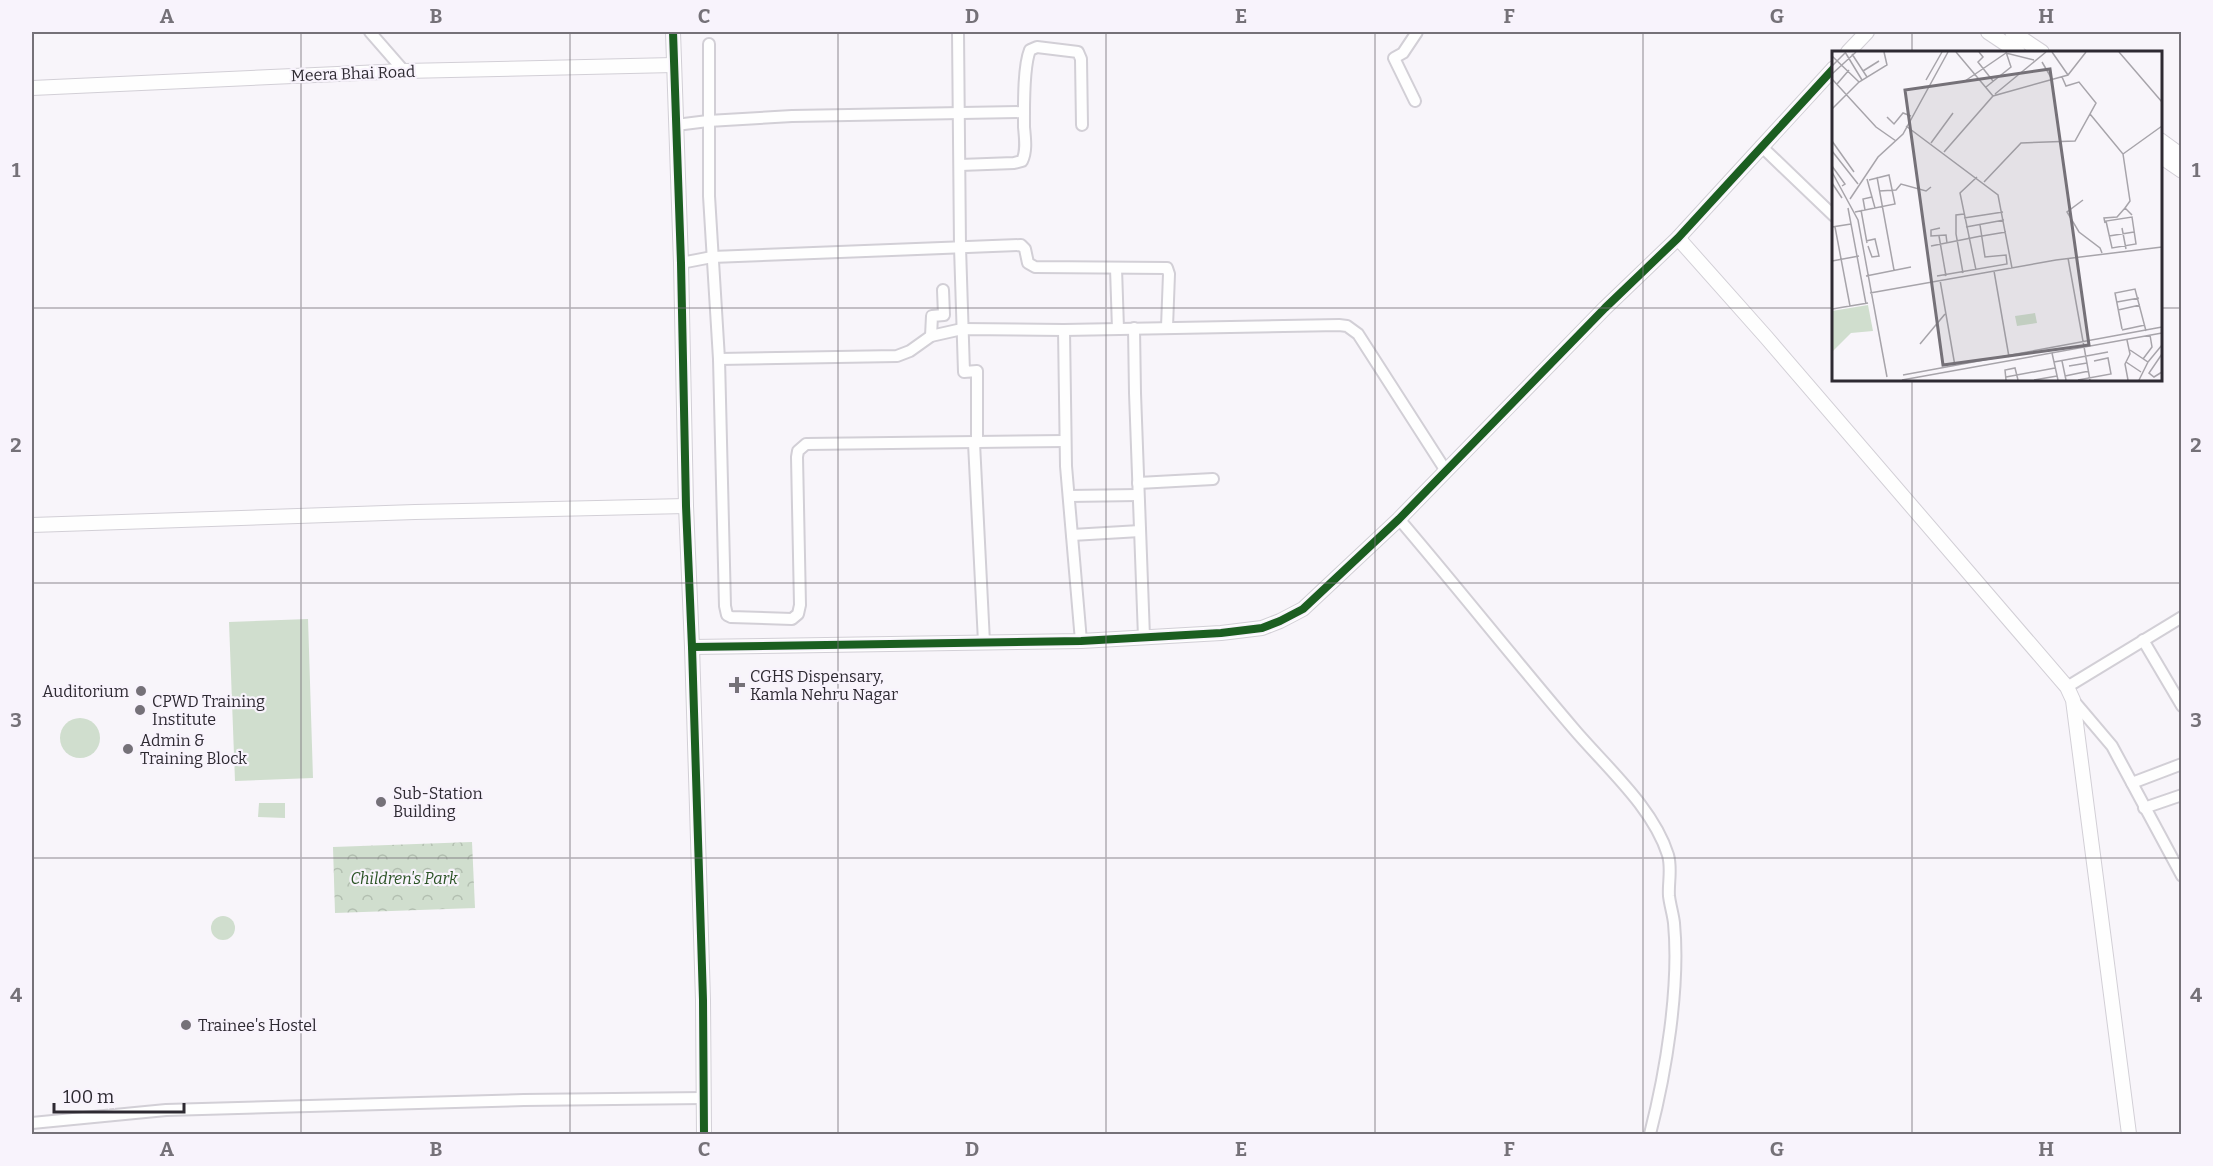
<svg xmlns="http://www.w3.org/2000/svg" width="2213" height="1166" viewBox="0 0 2213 1166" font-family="Bitter,serif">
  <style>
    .grass { fill: #d0dece }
    .park { fill: url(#park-crowns) }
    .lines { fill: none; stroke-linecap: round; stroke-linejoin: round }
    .street-casing { stroke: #d2cfd6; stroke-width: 14 }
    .secondary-casing { stroke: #d2cfd6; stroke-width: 16 }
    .street { stroke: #fefefe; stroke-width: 10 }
    .secondary { stroke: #fefefe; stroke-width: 14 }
    .cycleway-casing { stroke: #f8f3fc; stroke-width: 11 }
    .cycleway { stroke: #1b5e20; stroke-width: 8 }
    .grid { fill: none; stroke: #757178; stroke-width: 1.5; stroke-opacity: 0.55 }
    .poi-dot { fill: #757178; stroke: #f8f3fc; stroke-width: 2 }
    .labels { text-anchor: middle; stroke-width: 4.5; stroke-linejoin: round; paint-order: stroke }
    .street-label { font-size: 16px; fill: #2e2a32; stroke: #f8f3fc }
    .poi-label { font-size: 16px; fill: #2e2a32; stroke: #f8f3fc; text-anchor: start }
    .park-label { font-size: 16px; font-style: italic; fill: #2b5425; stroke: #f8f3fc }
    .inset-road { fill: none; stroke: #a7a4aa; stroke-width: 1.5 }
    .view { fill: #757178; fill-opacity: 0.15; stroke: #757178; stroke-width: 3 }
    .inset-edge { fill: none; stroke: #2e2a32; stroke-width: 3 }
    .neatline { fill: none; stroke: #757178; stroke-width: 2 }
    .grid-label { font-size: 20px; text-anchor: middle; font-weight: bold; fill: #757178 }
  </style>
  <defs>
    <pattern id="park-crowns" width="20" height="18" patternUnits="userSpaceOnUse" patternTransform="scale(1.5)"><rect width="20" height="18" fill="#d0dece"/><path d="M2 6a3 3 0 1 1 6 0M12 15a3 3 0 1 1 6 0" fill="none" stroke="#b3bfb1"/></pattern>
  </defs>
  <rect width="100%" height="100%" fill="#f8f5fa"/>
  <g class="grass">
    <polygon points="308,619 313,778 235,781 229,622"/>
    <circle cx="80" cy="738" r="20"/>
    <polygon points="259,803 285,803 285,818 258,817"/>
    <circle cx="223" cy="928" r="12"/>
  </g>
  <polygon class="park" points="472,842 475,908 335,913 333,847"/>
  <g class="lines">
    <g class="street-casing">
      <g id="street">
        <polyline points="370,32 404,71"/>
        <polyline points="958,32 960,247 964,372 977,371 977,443"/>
        <polyline points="709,44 709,196 719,359 725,606 727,615 731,617 792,619 798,614 800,605 797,457 798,451 806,444 1065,441"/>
        <polyline points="1415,101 1394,58 1403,53 1417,32"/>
        <polyline points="676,125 708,121 792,116 1024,112"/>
        <polyline points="1761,146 1834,216"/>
        <path d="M960 165 1014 163 1022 161C1027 151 1025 138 1024 127 1024 108 1023 67 1030 50L1037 47 1078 52 1081 59 1082 125"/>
        <polyline points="681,263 712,257 1021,245 1025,249 1028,263 1035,267 1167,268 1169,274 1167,327"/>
        <polyline points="1116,268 1118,329"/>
        <polyline points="1134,328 1135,393 1144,637"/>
        <polyline points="1064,330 1066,466 1081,641"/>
        <polyline points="931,336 932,316 944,315 943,290"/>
        <polyline points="719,359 897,356 910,351 931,336 962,329 1064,330 1339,325 1347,326 1358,334 1446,471"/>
        <polyline points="974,443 984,642"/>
        <polyline points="1138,483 1213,479"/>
        <polyline points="1069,496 1138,495"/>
        <path d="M1399 519C1458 588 1514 659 1573 728 1605 766 1653 807 1668 855 1672 869 1668 883 1669 896 1670 905 1673 914 1674 923 1680 987 1666 1072 1650 1134"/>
        <polyline points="1072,535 1140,531"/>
        <polyline points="2143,640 2182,706"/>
        <polyline points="2067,687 2182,617"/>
        <polyline points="2073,700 2112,746 2182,876"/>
        <polyline points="2132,783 2182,764"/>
        <polyline points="2144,808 2182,795"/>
        <polyline points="32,1123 166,1110 524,1100 704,1098"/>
      </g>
    </g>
    <g class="secondary-casing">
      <g id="secondary">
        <polyline points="673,32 681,263 686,506 692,647 703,1000 704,1134"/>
        <polyline points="1988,32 2018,52"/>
        <polyline points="2012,32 2042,52"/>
        <polyline points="1848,52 1867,32"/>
        <polyline points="32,88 404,71 674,65"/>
        <polyline points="2160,140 2182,156"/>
        <polyline points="2160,156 2182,171"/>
        <polyline points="1678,238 1766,337 2067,687 2073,700 2129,1134"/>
        <polyline points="32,525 415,512 686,506"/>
        <polyline points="692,647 1081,641 1221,633 1262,628 1280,621 1303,609 1399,519 1605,308 1678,238 1834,68"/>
      </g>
    </g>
    <use href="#street" class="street"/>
    <use href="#secondary" class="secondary"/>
    <g class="cycleway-casing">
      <g id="cycleway">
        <polyline points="673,32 681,263 686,506 692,647 703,1000 704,1134"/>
        <polyline points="692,647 1081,641 1221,633 1262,628 1280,621 1303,609 1399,519 1605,308 1678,238 1834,68"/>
      </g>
    </g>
    <use href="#cycleway" class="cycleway"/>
  </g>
  <path class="grid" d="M301 32V1134M570 32V1134M838 32V1134M1106 32V1134M1375 32V1134M1643 32V1134M1912 32V52M32 308H1834M2160 308H2182M1912 380V1134M32 583H2182M32 858H2182"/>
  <g class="poi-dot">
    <path d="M734 676h6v6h6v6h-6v6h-6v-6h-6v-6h6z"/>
    <circle cx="141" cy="691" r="6"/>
    <circle cx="140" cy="710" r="6"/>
    <circle cx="128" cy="749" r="6"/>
    <circle cx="381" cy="802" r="6"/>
    <circle cx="186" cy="1025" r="6"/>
  </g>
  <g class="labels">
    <g class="street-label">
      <text transform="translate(353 73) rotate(-2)" y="6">Meera Bhai Road</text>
    </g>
    <g class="poi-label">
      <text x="750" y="682">CGHS Dispensary,<tspan x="750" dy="18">Kamla Nehru Nagar</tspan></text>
      <text x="129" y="697" text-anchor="end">Auditorium</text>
      <text x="152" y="707">CPWD Training<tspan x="152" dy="18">Institute</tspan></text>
      <text x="140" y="746">Admin &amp;<tspan x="140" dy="18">Training Block</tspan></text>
      <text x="393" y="799">Sub-Station<tspan x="393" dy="18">Building</tspan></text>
      <text x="198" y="1031">Trainee's Hostel</text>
    </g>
    <g class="park-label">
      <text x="404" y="884">Children's Park</text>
    </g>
  </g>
  <g transform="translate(1832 51)">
    <rect width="330" height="330" fill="#f8f5fa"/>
    <path d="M203 262 205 272 185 275 183 265Z" fill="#d0dece"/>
    <path d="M36 254 41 280 19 282 0 301V260Z" fill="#d0dece"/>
    <path class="inset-road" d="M13 1 30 29M124 1 161 45M147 1 151 6 146 11 161 30M220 1 236 24M287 1 330 51M20 3 35 26M0 5 27 31M210 11 220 28M0 15 13 2M31 20 47 10M0 23 24 1M0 28 44 76 64 90M94 29 110 1M133 30 174 2 202 9M5 33 17 19M154 36 179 16 174 1M163 43 214 1M0 58 27 31 55 14 52 1M258 63 291 103 298 150 293 157 300 164M55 66 62 73 71 62 79 65M74 75 166 144 180 217M0 90 22 121M99 92 121 62M0 100 26 133M112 101 161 45 236 24 254 1M291 103 330 75M0 115 13 133 10 135M0 121 26 169 55 326M45 126 62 219M35 128 43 157M152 131 189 92 243 90 264 52 247 31 234 35 230 26M0 132 10 147M47 140 64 139 69 133 94 140 99 136M18 148 46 106 71 83 116 1M251 149 235 161 247 181 268 197 270 202M16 157 34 253M29 159 35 192M33 159 31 148 40 146M23 161 63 153 57 124 37 129M300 166 304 193 280 197 274 170ZM132 167 171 161M273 172 272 167 285 166 293 157M0 176 19 173M3 176 18 255M134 176 172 169M108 177 99 179V185L114 184 115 192M290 177 294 198M107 185 114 225M150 185 174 181M277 185 302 181M34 190 43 188 47 205 40 206 36 195M99 195 149 185M236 207 258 329M0 210 27 205M144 219 128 142 145 126M162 220 177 306M131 222 124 183V164L132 163M34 225 79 216M105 225 175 213 174 204 153 206 148 174M108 229 123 315M38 242 224 209 330 196M285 251 307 247M0 258 36 252M286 259 308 254M290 278 283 242 303 238 314 280M290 279 313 274M295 289 298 303 293 313 296 329M88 293 113 263M298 299 316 311 330 294M220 302 226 329M330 303 317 322 322 326 330 321M311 308 320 296 318 284M230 310 234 329M222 311 276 301M294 311 309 321M237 315 255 312M71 324 330 276M233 325 257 320M174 326 223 317M70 329 330 282M174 329 173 319 183 317 186 329M202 329 225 325M246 329 279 323 276 307 262 310M307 329 316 311"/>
    <path class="view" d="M218 18 257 294 111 314 73 39Z"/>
    <rect width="330" height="330" class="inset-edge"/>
  </g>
  <rect width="2213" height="1166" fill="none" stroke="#f8f3fc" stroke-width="66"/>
  <path d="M54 1103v9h130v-9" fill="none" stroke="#2e2a32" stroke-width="3"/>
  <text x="63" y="1103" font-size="18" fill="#2e2a32" stroke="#f8f3fc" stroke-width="4.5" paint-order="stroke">100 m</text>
  <rect x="33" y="33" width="2147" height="1100" class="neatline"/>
  <g class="grid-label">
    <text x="167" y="23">A</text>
    <text x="436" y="23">B</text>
    <text x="704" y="23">C</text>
    <text x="972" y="23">D</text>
    <text x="1241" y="23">E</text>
    <text x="1509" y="23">F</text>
    <text x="1777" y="23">G</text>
    <text x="2046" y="23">H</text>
    <text x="16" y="177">1</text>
    <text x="2196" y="177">1</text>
    <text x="16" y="452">2</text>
    <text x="2196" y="452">2</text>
    <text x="16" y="727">3</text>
    <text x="2196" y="727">3</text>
    <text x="16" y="1002">4</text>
    <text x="2196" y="1002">4</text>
    <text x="167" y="1156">A</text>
    <text x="436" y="1156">B</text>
    <text x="704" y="1156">C</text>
    <text x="972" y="1156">D</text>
    <text x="1241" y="1156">E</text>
    <text x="1509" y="1156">F</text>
    <text x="1777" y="1156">G</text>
    <text x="2046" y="1156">H</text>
  </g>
</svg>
